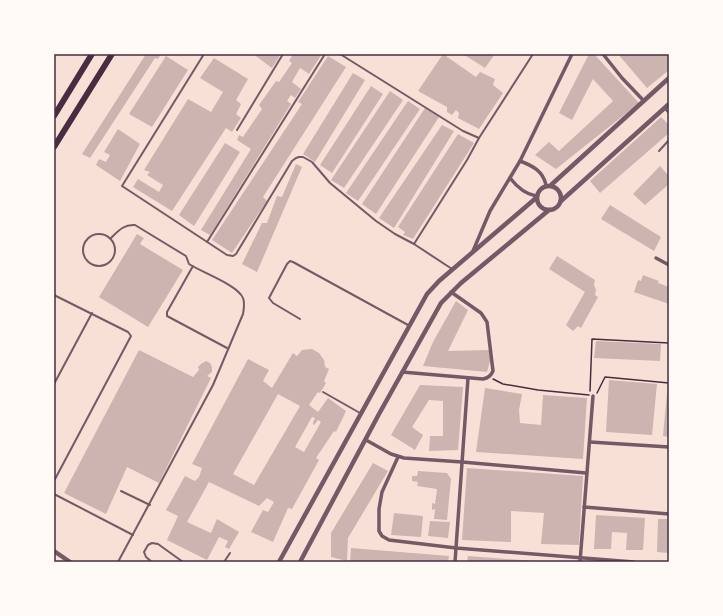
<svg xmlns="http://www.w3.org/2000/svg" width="723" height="616" viewBox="0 0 723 616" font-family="'Titillium Web',sans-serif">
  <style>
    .building { fill: #ccb4b1; fill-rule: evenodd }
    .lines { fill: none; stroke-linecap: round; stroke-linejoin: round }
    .path { stroke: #4a2c40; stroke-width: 1.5 }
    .service { stroke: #755966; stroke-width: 2 }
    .minor { stroke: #755966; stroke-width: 3.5 }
    .tertiary { stroke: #755966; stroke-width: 4.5 }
    .trunk { stroke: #4a2c40; stroke-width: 6 }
    .neatline { fill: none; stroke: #4a2c40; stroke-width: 1.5 }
  </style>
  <rect width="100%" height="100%" fill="#f7e1d7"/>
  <g class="building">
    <polygon points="146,54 161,54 158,59 155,58 90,158 82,154"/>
    <polygon points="253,54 281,54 272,68"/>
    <polygon points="293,54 322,54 309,74 300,68 292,82 301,89 295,98 291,95 287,101 291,104 210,235 201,230 251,149 237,140 239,135 243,137 262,109 259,105 276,81 279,82 292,63 289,61"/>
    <polygon points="443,54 476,77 480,72 495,79 493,85 503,93 479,129 458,118 459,113 456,110 452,115 447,112 447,107 418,91"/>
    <polygon points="463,54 495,54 485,68"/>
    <polygon points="589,54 594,54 639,103 556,169 535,155 549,142 559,151 613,101 593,79 572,120 559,113"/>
    <polygon points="618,54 669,54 669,70 647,88"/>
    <polygon points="166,56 188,70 152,127 129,114"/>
    <polygon points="328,56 346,67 263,197 267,201 232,253 212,240 302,104 298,102"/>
    <polygon points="214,58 248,79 236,100 241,104 236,114 241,118 232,132 226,128 172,211 133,187 138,179 159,192 163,185 147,175 150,172 144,170 188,99 211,112 223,92 200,78"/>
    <polygon points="353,73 365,80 315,162 303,154"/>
    <polygon points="371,86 383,94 332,173 320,165"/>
    <polygon points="390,91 403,100 344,188 331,180"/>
    <polygon points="408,101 420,109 358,201 346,193"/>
    <polygon points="425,108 439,117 376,214 362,204"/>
    <polygon points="661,117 669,125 669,133 600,193 590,181"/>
    <polygon points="442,125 454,131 394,228 379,218"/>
    <polygon points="118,129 140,144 120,181 96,165 99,159 106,162 110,155 104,152"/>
    <polygon points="458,134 474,143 413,239 403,235 405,232 398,227"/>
    <polygon points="225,143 240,152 194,226 179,215"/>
    <polygon points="296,164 302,167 257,272 242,264 262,223 267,223 277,196 282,197"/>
    <polygon points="660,166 669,176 669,184 645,205 633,194"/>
    <polygon points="610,205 661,237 654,251 601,219"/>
    <polygon points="137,234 144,238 140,244 183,270 148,327 99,297"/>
    <polygon points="557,256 595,280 594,285 596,290 595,295 598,297 581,328 578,326 573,331 566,325 585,292 549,269"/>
    <polygon points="643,275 659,281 658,283 669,287 669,304 634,292 638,280 641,281"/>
    <polygon points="456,301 468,310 448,351 490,350 490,361 487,372 423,366 433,342"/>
    <polygon points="596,341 661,344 660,361 594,358"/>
    <path d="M312 349 319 353 324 360 325 367 329 369 324 381 326 383 320 393 318 392 309 405 318 412 328 398 346 411 336 432 334 431 316 458 319 460 292 509 288 508 273 542 251 532 263 510 268 512 274 502 267 498 259 506 209 482 187 522 211 533 217 519 239 532 229 549 225 547 228 541 219 537 207 560 167 540 178 516 166 510 185 476 195 481 199 477 202 468 192 464 248 359 269 370 263 381 272 388 293 353 297 356 302 350ZM278 394 300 406 254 485 233 474ZM312 417 315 418 313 422V425L315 424 318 420 321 422 304 452 295 447Z"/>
    <polygon points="139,350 193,377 199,370 198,367 201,364 206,361 210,363 212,367 212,372 207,376 211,378 159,483 127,467 106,514 64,493"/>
    <polygon points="609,380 657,384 652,435 606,432"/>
    <polygon points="668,382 669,382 669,437 663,436"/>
    <polygon points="420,385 463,387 458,450 429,451 430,436 443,436 443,401 429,400 412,427 423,435 415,450 391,435"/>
    <polygon points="485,388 522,394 519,410 520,423 541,425 543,395 587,398 583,459 476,452"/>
    <polygon points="373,463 388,471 348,538 347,561 331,557 331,533"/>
    <polygon points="467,468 583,476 579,545 541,544 544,513 511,511 511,542 462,540"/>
    <polygon points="418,471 447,473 451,479 447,520 434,519 435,509 432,510 432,503 435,504 437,489 417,486 418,482 412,481 412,476 417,476"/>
    <polygon points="394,513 423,516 421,537 391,535"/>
    <polygon points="596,515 645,518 643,550 626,550 627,533 612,532 611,549 594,549"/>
    <polygon points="658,519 669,519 669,553 657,552"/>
    <polygon points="430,521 450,522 448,538 428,536"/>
    <polygon points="351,548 449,556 448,562 350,562"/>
    <polygon points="468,556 535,561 535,562 467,562"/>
  </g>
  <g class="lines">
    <g class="path">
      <polyline points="493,379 503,384 538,390 589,395"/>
      <polyline points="590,391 592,339 669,343"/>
      <polyline points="597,393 605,377 669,383"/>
    </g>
    <g class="service">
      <polyline points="204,54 122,186 227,255 233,256 236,254 292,161 296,158 299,157 303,157 312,162 330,183 376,221 395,234 414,244"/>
      <polyline points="340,54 463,131 479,138"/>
      <polyline points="665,109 669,113"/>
      <polyline points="237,130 283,54"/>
      <polyline points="659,151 669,140"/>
      <circle cx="99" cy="250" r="16"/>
      <path d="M111 238C118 231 124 224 135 225L186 256 189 264C201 272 238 285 243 298 245 303 244 308 243 314L213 385 118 562"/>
      <polyline points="207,242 325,54"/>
      <polyline points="193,266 167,312 167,316 227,348"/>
      <polyline points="452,269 414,244 467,160 479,138 533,54"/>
      <polyline points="54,295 128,332 131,336 54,481"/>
      <polyline points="300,319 273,303 269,298 287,264 290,261 293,262 408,325"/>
      <polyline points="54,384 92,313"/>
      <polyline points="323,392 360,413"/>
      <polyline points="121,491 150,505"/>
      <polyline points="54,494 133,535"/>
      <polyline points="152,562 146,557 144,552 148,545 152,543 158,544 183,562"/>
      <polyline points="224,562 230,553"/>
    </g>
    <g class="minor">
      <polyline points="603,54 622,78 644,101"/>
      <path d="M520 161C533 166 543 171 546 185"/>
      <path d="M510 178C517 187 525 194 536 196"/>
      <polyline points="473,251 490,211 520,161 572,54"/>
      <polyline points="656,258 669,265"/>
      <path d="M402 372 483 379C488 378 491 376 493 371L487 322 481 313 451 292"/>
      <polyline points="366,440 391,454 404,458 462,462 586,473"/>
      <polyline points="590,442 669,447"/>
      <polyline points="398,457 382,492 379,509 379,531 382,536 389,540 456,548 634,562"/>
      <polyline points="584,507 669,514"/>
      <polyline points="455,562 468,378"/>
      <polyline points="580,562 593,396"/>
    </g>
    <g class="tertiary">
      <polyline points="551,185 669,78"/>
      <circle cx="549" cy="198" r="12"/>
      <polyline points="561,201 669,104"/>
      <polyline points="54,551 70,562"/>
      <polyline points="279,562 427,294 439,281 536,198"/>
      <polyline points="300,562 379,414 441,303 461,283 549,210"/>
    </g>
    <g class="trunk">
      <polyline points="54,116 92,54"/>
      <polyline points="54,147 112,54"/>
    </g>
  </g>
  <rect width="723" height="616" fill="none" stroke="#fffaf5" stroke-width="110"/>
  <rect x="55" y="55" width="613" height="506" class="neatline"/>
</svg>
